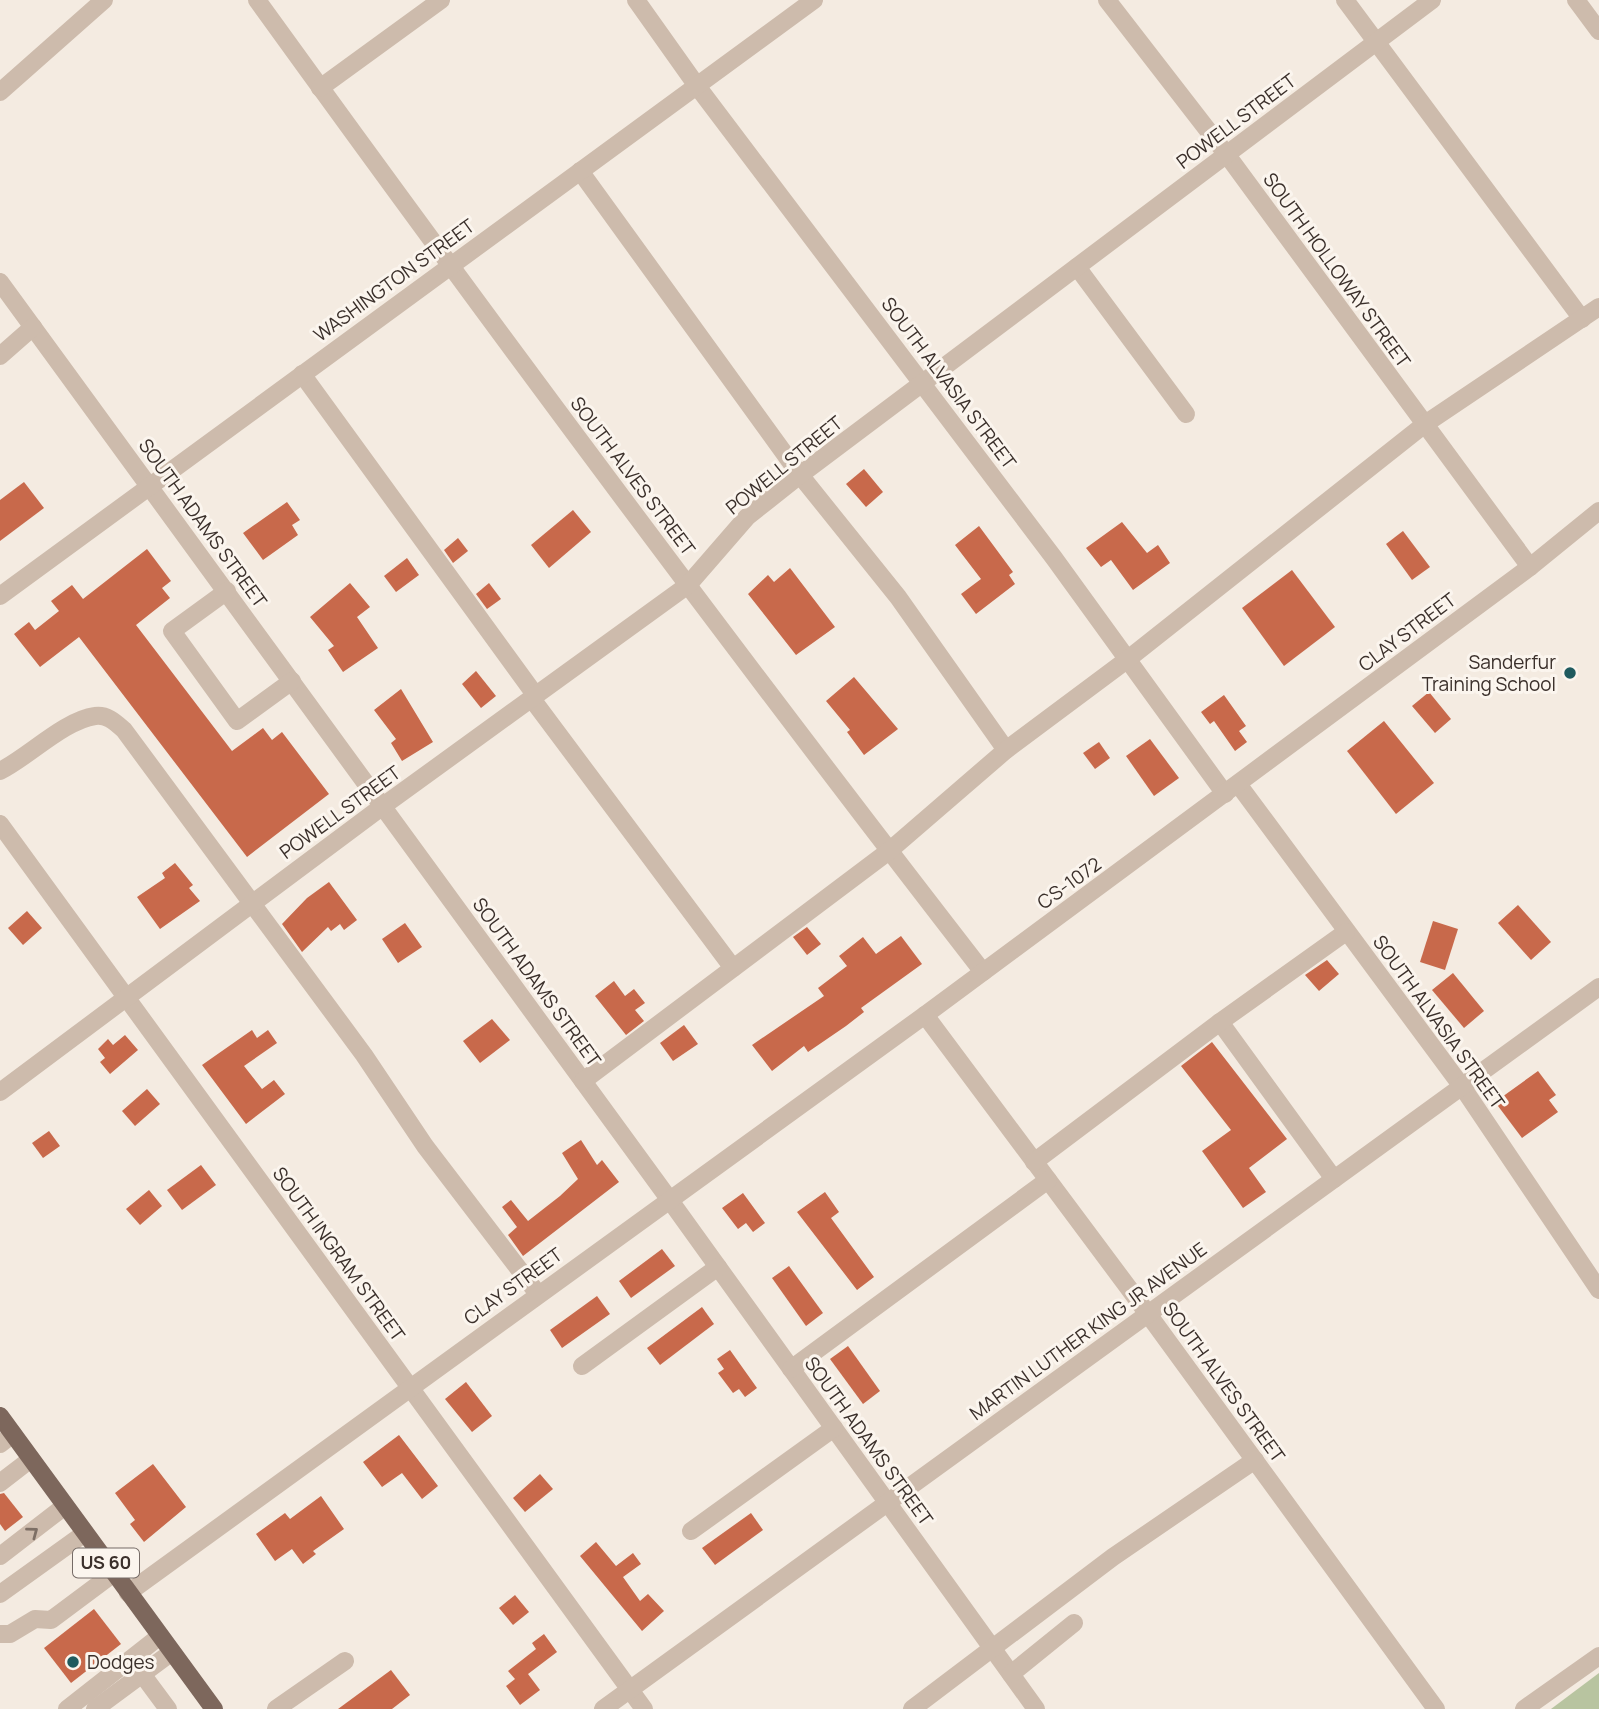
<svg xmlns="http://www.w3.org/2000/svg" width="1599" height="1709" viewBox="0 0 1599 1709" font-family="Manrope,sans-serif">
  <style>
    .green { fill: #b8c4a0 }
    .building { fill: #c8694b }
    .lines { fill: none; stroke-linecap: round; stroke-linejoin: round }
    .minor { stroke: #cdbbac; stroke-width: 18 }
    .major { stroke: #7d675c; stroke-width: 18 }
    .oneway { stroke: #7d6f65 }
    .poi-dot { fill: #1f5a5e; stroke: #fbf5ee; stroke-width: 2.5 }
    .labels { text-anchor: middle; stroke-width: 6; stroke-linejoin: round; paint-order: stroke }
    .shield { fill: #fbf5ee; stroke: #756b66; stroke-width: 2 }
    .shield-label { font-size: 18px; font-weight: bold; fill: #3b302b }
    .street-label { font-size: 19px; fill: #3b302b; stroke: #fbf5ee }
    .poi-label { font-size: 19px; fill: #3b302b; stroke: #fbf5ee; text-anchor: end }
  </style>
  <rect width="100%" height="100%" fill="#f4ebe1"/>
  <polygon class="green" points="1599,1673 1599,1709 1551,1709"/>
  <g class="building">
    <polygon points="864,469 883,492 866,507 846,484"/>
    <polygon points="24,482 44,508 0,541 0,500"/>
    <polygon points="287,502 300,520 292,525 298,535 263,560 243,533"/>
    <polygon points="573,510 591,532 549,568 531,545"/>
    <polygon points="1122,522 1147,553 1158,545 1170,563 1133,590 1111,560 1101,567 1086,548"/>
    <polygon points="979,526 1013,572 1009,575 1015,584 976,614 961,594 981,579 955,545"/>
    <polygon points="1403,531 1430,567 1412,580 1386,544"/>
    <polygon points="458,538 468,551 453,563 444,550"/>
    <polygon points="147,549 171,581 162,588 170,598 136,625 232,751 263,728 272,740 282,732 329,794 247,857 79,637 40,667 14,634 29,622 35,630 59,611 51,601 72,585 83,599"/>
    <polygon points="407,558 419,575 396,592 384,576"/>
    <polygon points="790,568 835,627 796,655 748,594 768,575 774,582"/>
    <polygon points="1292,570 1335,627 1284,666 1242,608"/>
    <polygon points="350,583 370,607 357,617 378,648 343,672 328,650 334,646 310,617"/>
    <polygon points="489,583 501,599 487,609 476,594"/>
    <polygon points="476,671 496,696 481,708 462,684"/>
    <polygon points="854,677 898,729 864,755 847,732 850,730 826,701"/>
    <polygon points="401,689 433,742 402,761 391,743 396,739 374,710"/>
    <polygon points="1429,692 1451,719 1435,733 1412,706"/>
    <polygon points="1224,695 1246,726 1239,731 1247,742 1235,751 1214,721 1210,724 1201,712"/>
    <polygon points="1384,721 1434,783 1396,814 1347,751"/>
    <polygon points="1150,739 1179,778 1154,796 1126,756"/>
    <polygon points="1099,742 1110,758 1095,769 1083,753"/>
    <polygon points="175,863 193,885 189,888 200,901 160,929 137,897 165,878 162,873"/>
    <polygon points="329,882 357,920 344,930 340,924 331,931 328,927 302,952 282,924 307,898"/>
    <polygon points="1518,905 1551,942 1531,960 1498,923"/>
    <polygon points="27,911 42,928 23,945 8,928"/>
    <polygon points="1433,921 1458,929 1445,970 1420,962"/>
    <polygon points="405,923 422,947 398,963 382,939"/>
    <polygon points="807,927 821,944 807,955 793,937"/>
    <polygon points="901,936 922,964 861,1008 864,1012 846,1026 808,1052 804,1046 772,1071 752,1045 824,996 818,988 847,966 839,956 863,937 876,954"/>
    <polygon points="1327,960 1339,974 1319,991 1305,975"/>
    <polygon points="1453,973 1484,1011 1464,1028 1432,990"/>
    <polygon points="614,981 625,996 634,989 645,1003 635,1010 644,1021 626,1035 595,996"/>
    <polygon points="492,1019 510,1040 480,1063 463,1041"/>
    <polygon points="684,1025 698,1044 673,1061 660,1043"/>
    <polygon points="252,1030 257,1038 268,1030 277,1043 244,1066 262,1089 274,1080 285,1094 246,1124 202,1065"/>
    <polygon points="125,1035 138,1050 110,1074 100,1062 105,1058 98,1049 108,1039 113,1045"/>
    <polygon points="1212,1042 1287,1139 1249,1168 1266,1192 1243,1208 1202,1151 1231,1130 1181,1066"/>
    <polygon points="1538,1071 1556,1095 1549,1100 1558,1112 1522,1138 1495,1102"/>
    <polygon points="147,1089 160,1104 135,1126 122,1111"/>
    <polygon points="49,1131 60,1146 43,1158 32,1143"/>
    <polygon points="581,1140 597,1165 602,1160 619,1182 523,1256 508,1235 517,1227 502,1207 511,1200 528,1221 560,1196 578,1179 562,1153"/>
    <polygon points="201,1165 216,1185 182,1210 167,1190"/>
    <polygon points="149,1190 162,1206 140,1225 126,1209"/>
    <polygon points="825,1192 839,1212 831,1218 874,1277 857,1290 797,1212"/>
    <polygon points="743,1193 765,1223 753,1232 746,1223 738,1229 722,1208"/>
    <polygon points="662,1249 675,1266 631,1298 619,1281"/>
    <polygon points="789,1266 823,1313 806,1326 772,1278"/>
    <polygon points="597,1296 610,1314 562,1348 550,1330"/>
    <polygon points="702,1307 714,1324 660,1365 647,1348"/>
    <polygon points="848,1346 880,1391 863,1404 830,1359"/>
    <polygon points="730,1350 757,1388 745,1397 739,1389 733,1393 718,1373 724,1369 717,1359"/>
    <polygon points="466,1382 492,1416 472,1432 445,1399"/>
    <polygon points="399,1435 438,1486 422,1499 402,1473 382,1487 363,1462"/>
    <polygon points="153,1464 186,1507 144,1542 130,1524 135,1520 115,1493"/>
    <polygon points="540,1474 553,1489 525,1512 513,1498"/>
    <polygon points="4,1493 23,1517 5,1531 0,1524 0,1494"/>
    <polygon points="321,1496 344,1529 313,1551 316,1554 303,1564 292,1549 275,1561 256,1534 285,1513 290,1519"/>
    <polygon points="751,1513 763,1530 715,1565 702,1548"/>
    <polygon points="596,1542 616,1566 633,1553 641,1564 623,1577 640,1601 648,1594 664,1611 642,1631 580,1556"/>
    <polygon points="515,1595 529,1612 513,1625 499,1608"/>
    <polygon points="94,1609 121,1644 71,1683 44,1648"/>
    <polygon points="544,1634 557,1652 528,1674 540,1690 520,1705 506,1686 515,1679 508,1671 536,1649 532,1643"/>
    <polygon points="391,1670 410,1695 392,1709 338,1709"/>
  </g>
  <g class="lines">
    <g class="minor">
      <path d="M257 0C494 328 735 652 983 972"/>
      <polyline points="636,0 697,86 1054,558 1225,794"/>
      <polyline points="1107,0 1227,155 1530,567"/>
      <polyline points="1345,0 1582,319"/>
      <polyline points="1576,0 1599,31"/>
      <polyline points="320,88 441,0"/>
      <polyline points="0,92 104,0"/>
      <polyline points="580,171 800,475 898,597 1006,750"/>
      <polyline points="1077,267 1186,414"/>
      <polyline points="0,282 669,1199 1036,1709"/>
      <polyline points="0,356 33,327"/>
      <polyline points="302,374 536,696"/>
      <polyline points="227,591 172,631 237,721 292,681"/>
      <polyline points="0,596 814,0"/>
      <polyline points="532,699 733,968"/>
      <path d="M0 771C28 757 65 720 95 716 107 714 116 723 124 730L364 1055 425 1146 538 1294"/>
      <polyline points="1238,784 1463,1088 1599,1290"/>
      <polyline points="0,824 644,1709"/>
      <polyline points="925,1015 1148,1314 1436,1709"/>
      <polyline points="1220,1022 1334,1179"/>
      <polyline points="583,1081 889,851 1006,750 1128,659 1425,424 1599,307"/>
      <polyline points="0,1092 383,806 688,585 747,517 800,475 1432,0"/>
      <polyline points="1034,1162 1220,1022 1346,932"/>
      <polyline points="582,1366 718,1267"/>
      <polyline points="791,1369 1048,1180"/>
      <polyline points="0,1444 13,1434"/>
      <polyline points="0,1483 31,1459"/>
      <polyline points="691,1531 834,1428"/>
      <polyline points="0,1556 65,1506"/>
      <polyline points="128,1593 925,1015 1530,567 1599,511"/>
      <polyline points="0,1594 85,1533"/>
      <polyline points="0,1634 10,1634 35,1619 51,1620 114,1573"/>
      <polyline points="142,1674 168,1709"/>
      <polyline points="1011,1674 1074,1623"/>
      <polyline points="67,1709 160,1636"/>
      <polyline points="95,1709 172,1652"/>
      <polyline points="276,1709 345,1661"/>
      <polyline points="603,1709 1599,987"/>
      <polyline points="912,1709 1113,1557 1255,1460"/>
      <polyline points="1524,1709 1599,1656"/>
    </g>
    <polyline class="major" points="0,1416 214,1709"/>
  </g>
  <defs><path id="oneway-chevron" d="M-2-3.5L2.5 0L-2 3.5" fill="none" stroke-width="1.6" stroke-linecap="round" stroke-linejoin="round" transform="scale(1.75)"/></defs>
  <use class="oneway" href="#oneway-chevron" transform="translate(33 1532) rotate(-37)"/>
  <g class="poi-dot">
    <circle cx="1570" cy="673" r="7"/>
    <circle cx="73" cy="1662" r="7"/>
  </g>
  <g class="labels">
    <rect class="shield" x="73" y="1548.5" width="66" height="29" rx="5"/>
    <g class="shield-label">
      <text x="106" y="1569">US 60</text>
    </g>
    <g class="street-label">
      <text transform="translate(1236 121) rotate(-37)" y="7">POWELL STREET</text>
      <text transform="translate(1337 270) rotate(54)" y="7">SOUTH HOLLOWAY STREET</text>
      <text transform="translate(394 280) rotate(-36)" y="7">WASHINGTON STREET</text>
      <text transform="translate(949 383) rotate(53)" y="7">SOUTH ALVASIA STREET</text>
      <text transform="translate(784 465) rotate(-39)" y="7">POWELL STREET</text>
      <text transform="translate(633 476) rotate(53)" y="7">SOUTH ALVES STREET</text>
      <text transform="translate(203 523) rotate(54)" y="7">SOUTH ADAMS STREET</text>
      <text transform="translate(1407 632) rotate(-37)" y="7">CLAY STREET</text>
      <text transform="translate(340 812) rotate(-36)" y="7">POWELL STREET</text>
      <text transform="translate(1069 883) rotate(-36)" y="7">CS-1072</text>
      <text transform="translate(537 982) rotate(54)" y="7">SOUTH ADAMS STREET</text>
      <text transform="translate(1439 1022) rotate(54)" y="7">SOUTH ALVASIA STREET</text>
      <text transform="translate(339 1254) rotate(54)" y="7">SOUTH INGRAM STREET</text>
      <text transform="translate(513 1286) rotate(-36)" y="7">CLAY STREET</text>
      <text transform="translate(1088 1331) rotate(-36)" y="7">MARTIN LUTHER KING JR AVENUE</text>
      <text transform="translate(1224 1382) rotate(54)" y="7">SOUTH ALVES STREET</text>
      <text transform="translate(869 1441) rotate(54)" y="7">SOUTH ADAMS STREET</text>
    </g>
    <g class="poi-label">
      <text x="1556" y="669">Sanderfur<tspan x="1556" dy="22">Training School</tspan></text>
      <text x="87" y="1669" text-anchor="start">Dodges</text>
    </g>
  </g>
</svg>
